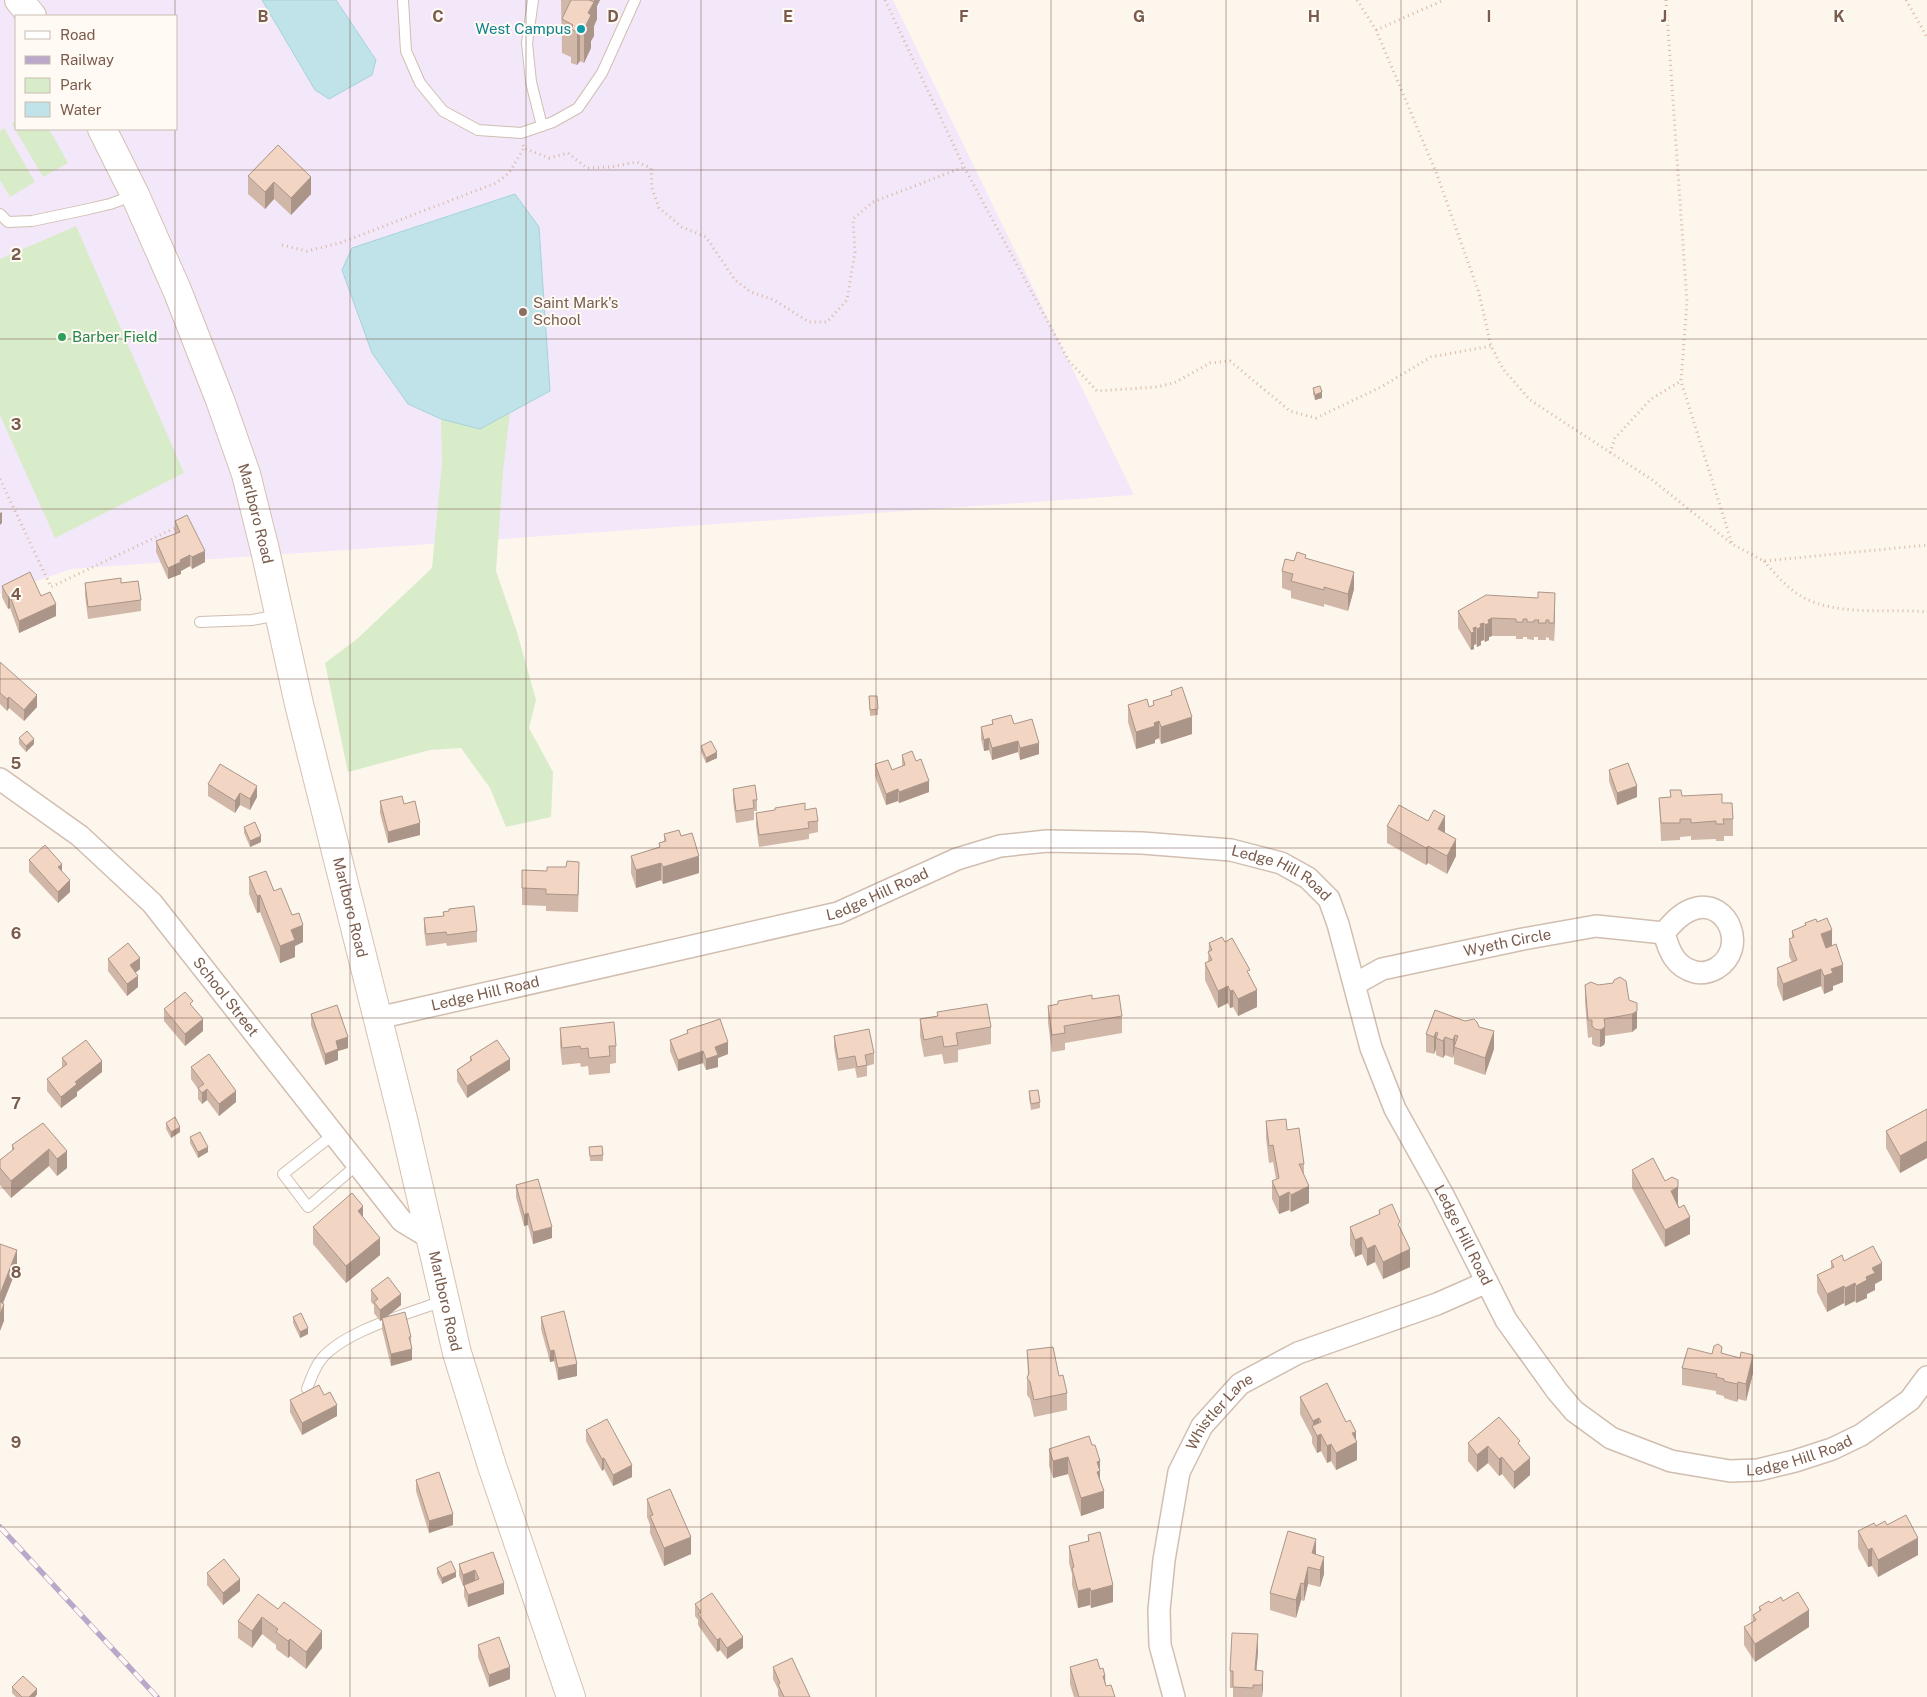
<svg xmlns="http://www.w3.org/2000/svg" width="1927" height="1697" viewBox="0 0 1927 1697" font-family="'Public Sans',sans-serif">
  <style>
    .education { fill: #f3e8fa; fill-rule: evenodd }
    .green { fill: #d8ecc9 }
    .water { fill: #bfe3e8; stroke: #a5d3da }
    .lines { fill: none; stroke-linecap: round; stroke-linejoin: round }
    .lane-casing { stroke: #d1beb0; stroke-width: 12 }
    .street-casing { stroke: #d1beb0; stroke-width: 24 }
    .secondary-casing { stroke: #d6c0b0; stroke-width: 30 }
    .path { stroke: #d9b8a5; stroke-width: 3; stroke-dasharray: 1 4; stroke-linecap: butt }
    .lane { stroke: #fff; stroke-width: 10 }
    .street { stroke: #fff; stroke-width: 21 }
    .secondary { stroke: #fff; stroke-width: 28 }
    .rail-casing { stroke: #b9a8c9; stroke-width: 5.5 }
    .rail { stroke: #fffaf3; stroke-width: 4; stroke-dasharray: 11; stroke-linecap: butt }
    .wall { fill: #d1b7a8 }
    .shaded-wall { fill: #aa9588 }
    .building { fill: #f3d5c3; stroke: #aa9588 }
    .grid { fill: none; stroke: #7a5c4d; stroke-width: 1; stroke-opacity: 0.55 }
    .culture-dot { fill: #0f9aa8; stroke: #fffaf3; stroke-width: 2 }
    .education-dot { fill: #8d6e63; stroke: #fffaf3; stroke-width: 2 }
    .leisure-dot { fill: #2e9e5b; stroke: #fffaf3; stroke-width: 2 }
    .labels { text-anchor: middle; stroke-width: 4; stroke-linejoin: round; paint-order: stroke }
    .culture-label { font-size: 15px; fill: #0d838f; stroke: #fffaf3; text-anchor: end }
    .education-label { font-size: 15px; fill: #785e54; stroke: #fffaf3; text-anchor: start }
    .leisure-label { font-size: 15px; fill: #27864d; stroke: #fffaf3; text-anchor: start }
    .street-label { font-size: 15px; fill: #7a5c4d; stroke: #fffaf3 }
    .grid-label { font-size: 16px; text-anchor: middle; font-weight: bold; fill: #7a5c4d; stroke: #fffaf3; stroke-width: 4; stroke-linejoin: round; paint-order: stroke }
  </style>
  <rect width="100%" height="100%" fill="#fdf6ec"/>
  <path class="education" d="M0 0H893L1134 495 71 569 0 594ZM16 16H176V129H16Z"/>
  <g class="green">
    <polygon points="16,121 16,129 49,129 68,163 43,177 12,124"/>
    <polygon points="4,128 35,182 10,197 0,180 0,131"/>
    <polygon points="76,226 184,473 55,538 0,415 0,259"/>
    <polygon points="510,412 503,472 496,571 517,632 536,700 529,728 553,772 551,817 506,827 490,788 461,748 430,750 348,772 325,663 357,639 432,568 442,463 441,419 480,429"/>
  </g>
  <g class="water">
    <polygon points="262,0 336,0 376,60 372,75 329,99 315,90"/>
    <polygon points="515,194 539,227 550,391 480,429 441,419 408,404 372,353 342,270 352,248"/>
  </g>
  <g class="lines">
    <g class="lane-casing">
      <g id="lane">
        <polyline points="403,0 406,51 420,83 443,111 478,130 521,133 553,122 578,108 602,73 635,0"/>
        <polyline points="533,0 527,43 531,82 542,126"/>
        <polyline points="0,214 8,222 32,221 84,210 110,204 135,195"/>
        <polyline points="200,622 252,620 279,615"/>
        <polyline points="334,1134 283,1174 308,1207 358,1164"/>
        <path d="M307 1389C310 1381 313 1372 318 1364 336 1333 410 1313 443 1301"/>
      </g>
    </g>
    <g class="street-casing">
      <g id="street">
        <path id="s1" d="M0 779 80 836 152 903 402 1221 430 1238"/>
        <path id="s2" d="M1355 984 1382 969 1523 939 1596 926 1664 933C1669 951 1675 967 1695 972 1703 974 1710 972 1717 968 1748 948 1728 901 1697 908 1683 911 1673 922 1664 933"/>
        <path id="s3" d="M378 1018 838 913 957 859 1000 846 1047 841 1142 843 1231 850 1281 863 1308 878 1329 899 1338 924 1371 1048 1395 1109 1443 1195 1506 1320 1557 1391 1574 1411 1611 1438 1671 1461 1730 1471 1758 1470 1795 1461 1832 1449 1861 1435 1910 1400 1927 1377"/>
        <path id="s4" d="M1174 1697 1160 1645 1159 1610 1164 1560 1179 1472 1202 1426 1240 1384 1298 1353 1437 1304 1487 1282"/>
      </g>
    </g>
    <g class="secondary-casing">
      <g id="secondary">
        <polyline points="19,0 32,16"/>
        <path id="s5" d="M102 129 135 195 177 290 220 400 246 474 265 550 299 704 404 1123 457 1353 492 1466 571 1697"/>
      </g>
    </g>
    <g class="path">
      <polyline points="885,0 964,167 1069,361 1097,391 1157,387 1174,383 1210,363 1230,361 1290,411 1316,418 1381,387 1431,357 1491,346"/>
      <polyline points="1357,0 1376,30 1436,172 1479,293 1491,346 1503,369 1530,400 1651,479 1732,544 1764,561 1927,545"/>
      <polyline points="1666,0 1687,302 1681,381 1732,544"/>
      <polyline points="1906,0 1927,37"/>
      <polyline points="1376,30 1444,0"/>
      <polyline points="523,145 524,148 549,158 568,153 587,168 611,167 637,162 651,168 652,188 659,208 682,227 706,237 735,280 751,292 774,300 809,322 827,322 847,300 855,252 853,219 873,202 964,167"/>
      <polyline points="282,245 307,251 340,243 496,183 509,173 524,148"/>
      <polyline points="1610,453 1615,438 1651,399 1681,381"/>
      <polyline points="0,479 51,587 177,527"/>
      <path d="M1764 561C1777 576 1792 594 1811 601 1848 616 1888 608 1927 612"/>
    </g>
    <use href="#lane" class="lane"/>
    <use href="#street" class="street"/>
    <use href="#secondary" class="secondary"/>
    <g class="rail-casing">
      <polyline id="rail" points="0,1527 157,1697"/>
    </g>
    <use href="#rail" class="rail"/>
  </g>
  <g class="wall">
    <polygon points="561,0 600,0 597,6 597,19 594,26 594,36 591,41 591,48 584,63 580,61 577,65 571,63 571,57 562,53"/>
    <polygon points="278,145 311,194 291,215 274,199 265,209 248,194 248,176"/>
    <polygon points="1313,388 1322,398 1315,400 1313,394"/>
    <polygon points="175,521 205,562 192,569 190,566 181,571 181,574 168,579 156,552 156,541 175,534"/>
    <polygon points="1306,558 1354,589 1348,611 1324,604 1324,607 1291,598 1291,591 1282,588 1282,571 1294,561"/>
    <polygon points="85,583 121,583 141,600 141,611 88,619 85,595"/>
    <polygon points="2,586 41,596 56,616 19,633 10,608 8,609 2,597"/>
    <polygon points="1555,610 1554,641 1549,640 1549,638 1546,637 1546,640 1538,640 1538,637 1534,637 1534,640 1527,639 1527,637 1523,637 1523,639 1516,639 1516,636 1492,636 1489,637 1489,640 1485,642 1484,640 1481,641 1481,645 1477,647 1476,644 1474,645 1474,649 1471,650 1458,628 1458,611"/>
    <polygon points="0,662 37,707 24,721 9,708 7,711 0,704"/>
    <polygon points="1171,691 1192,734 1161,744 1159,738 1155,740 1155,743 1136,749 1128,722 1128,705 1149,707 1153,706 1153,701 1171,696"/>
    <polygon points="869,696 878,709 878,715 870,716"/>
    <polygon points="992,720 1014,724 1039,754 1020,760 1018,752 992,760 989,750 984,751 981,739 981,727 992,724"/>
    <polygon points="19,738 34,744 26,752 19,744"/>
    <polygon points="701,746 717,758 706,763 701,752"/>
    <polygon points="902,755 916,761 929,792 899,803 898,801 886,805 875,776 875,764 892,770 902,766"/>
    <polygon points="1609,770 1637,797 1617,805 1609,781"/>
    <polygon points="208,784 257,797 250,810 240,805 235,813 208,796"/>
    <polygon points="733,789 757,800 757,811 754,811 754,820 736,823 733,800"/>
    <polygon points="1682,796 1722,803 1733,819 1733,836 1724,836 1724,841 1716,841 1716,839 1691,840 1691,836 1680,837 1680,840 1661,841 1659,798"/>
    <polygon points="380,801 404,804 420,835 388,843 380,813"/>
    <polygon points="805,810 818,821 818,832 809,834 809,839 759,847 756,825 756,813"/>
    <polygon points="1387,826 1445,833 1456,856 1447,874 1428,863 1426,865 1387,843"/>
    <polygon points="244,827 261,842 250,847 244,833"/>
    <polygon points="664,834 699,873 663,884 661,880 636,888 631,873 631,856 659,847 659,843 664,841"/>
    <polygon points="29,860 62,872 70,892 58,903 29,872"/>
    <polygon points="547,871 579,879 578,912 546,911 546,906 522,905 522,888"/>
    <polygon points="249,877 274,891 303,942 295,946 295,957 280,963 260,912 257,913 249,894"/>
    <polygon points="443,912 477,931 477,942 447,946 446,943 426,946 424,930 424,918 443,916"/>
    <polygon points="1817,922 1832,946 1843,982 1833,986 1833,990 1824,994 1821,986 1783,1001 1777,985 1777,968 1792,962 1789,956 1789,939 1792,938 1792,931 1805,926 1805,923"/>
    <polygon points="1225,942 1250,976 1257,1007 1238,1016 1233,1007 1230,1008 1228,1003 1218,1008 1205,980 1205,963 1208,961 1209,943"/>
    <polygon points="108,959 140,969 135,973 138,987 127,996 108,971"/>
    <polygon points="1585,985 1629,1000 1637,1028 1632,1032 1605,1036 1605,1042 1604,1045 1600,1047 1595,1046 1592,1044 1592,1037 1588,1038 1585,1002"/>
    <polygon points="1092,999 1122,1016 1122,1033 1065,1043 1065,1050 1052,1052 1048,1023 1048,1006 1058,1004 1058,1001"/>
    <polygon points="193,1007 203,1031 185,1046 164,1021 164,1009"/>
    <polygon points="1435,1010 1479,1027 1494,1049 1485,1075 1454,1064 1454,1054 1453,1058 1445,1055 1443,1058 1436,1055 1436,1049 1434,1054 1426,1052 1426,1034"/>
    <polygon points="937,1012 991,1027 991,1044 958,1050 958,1062 944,1064 942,1054 924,1057 920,1036 920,1019 937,1016"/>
    <polygon points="311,1014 348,1048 338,1051 338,1060 325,1065 311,1025"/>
    <polygon points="560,1028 616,1046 616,1063 610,1064 610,1073 589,1075 588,1066 581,1067 580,1063 562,1065 560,1045"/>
    <polygon points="687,1030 728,1054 718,1058 718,1067 706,1070 703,1063 678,1071 670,1051 670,1040 687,1034"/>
    <polygon points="834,1036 874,1053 874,1064 867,1066 867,1076 857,1078 855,1068 838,1071 834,1047"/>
    <polygon points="470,1057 510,1070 467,1098 457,1081 457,1070 470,1061"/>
    <polygon points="62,1058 102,1072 77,1092 77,1096 61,1108 47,1091 47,1079 62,1068"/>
    <polygon points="191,1067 236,1102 219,1116 207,1100 202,1104 198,1099 198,1089 191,1079"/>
    <polygon points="1029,1091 1040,1102 1040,1108 1031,1110 1029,1097"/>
    <polygon points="1927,1109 1927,1158 1900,1173 1886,1148 1886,1131"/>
    <polygon points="1266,1121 1287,1130 1304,1164 1304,1176 1309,1203 1291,1212 1289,1210 1279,1214 1272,1199 1272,1181 1276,1179 1273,1162 1269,1163 1266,1138"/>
    <polygon points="43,1123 67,1168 57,1176 49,1166 11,1198 0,1185 0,1160 12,1151 12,1145"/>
    <polygon points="166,1123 180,1132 171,1138 166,1129"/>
    <polygon points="190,1137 208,1152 198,1158 190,1143"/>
    <polygon points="589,1147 603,1155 603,1161 590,1161"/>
    <polygon points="1632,1170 1678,1204 1690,1234 1665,1247 1632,1188"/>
    <polygon points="516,1185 552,1238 533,1244 528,1225 524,1226 516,1197"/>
    <polygon points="1379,1210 1400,1229 1410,1267 1383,1279 1375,1262 1367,1266 1362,1254 1355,1257 1350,1245 1350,1227 1379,1215"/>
    <polygon points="363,1217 380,1255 346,1283 313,1244 313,1227"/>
    <polygon points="1831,1261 1844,1261 1882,1280 1875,1284 1875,1290 1867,1294 1867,1298 1856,1303 1855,1301 1845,1306 1844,1303 1827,1312 1817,1292 1817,1275 1831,1268"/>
    <polygon points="371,1290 401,1305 387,1316 411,1337 412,1360 391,1366 382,1329 382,1320 380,1321 374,1313 374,1305 371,1302"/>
    <polygon points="293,1317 308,1334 300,1338 293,1323"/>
    <polygon points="541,1317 577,1376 558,1380 554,1361 550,1362 541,1329"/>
    <polygon points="1027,1350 1059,1376 1067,1393 1067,1410 1034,1417 1030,1399 1027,1395 1027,1378 1028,1376"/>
    <polygon points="1712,1354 1722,1354 1753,1373 1746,1401 1738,1399 1737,1402 1724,1398 1724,1396 1716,1394 1716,1391 1682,1385 1682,1368"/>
    <polygon points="1300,1397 1356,1440 1357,1460 1336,1470 1331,1461 1327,1463 1321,1451 1317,1453 1312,1443 1312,1437 1300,1414"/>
    <polygon points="290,1400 337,1416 302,1435 290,1412"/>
    <polygon points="586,1430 632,1477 613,1486 604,1469 602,1471 586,1441"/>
    <polygon points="1468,1443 1520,1445 1530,1475 1514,1489 1502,1474 1499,1476 1488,1463 1477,1472 1468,1461"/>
    <polygon points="1092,1445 1100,1461 1100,1480 1104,1508 1081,1516 1068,1474 1053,1478 1049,1466 1049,1449"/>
    <polygon points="416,1480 453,1525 429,1533 416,1491"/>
    <polygon points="647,1499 691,1554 664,1566 650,1533 650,1525 647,1517"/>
    <polygon points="1887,1525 1918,1555 1878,1577 1872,1566 1868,1567 1858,1548 1858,1531 1876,1526"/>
    <polygon points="1088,1535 1113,1602 1091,1608 1090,1605 1078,1608 1072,1585 1072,1574 1069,1563 1069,1546 1088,1541"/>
    <polygon points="493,1552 504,1594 468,1607 464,1596 464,1586 463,1586 459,1575 459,1564"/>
    <polygon points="1316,1554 1324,1574 1320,1587 1308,1584 1304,1601 1301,1600 1296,1618 1270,1610 1270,1593"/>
    <polygon points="437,1568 456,1577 442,1584 437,1574"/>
    <polygon points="207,1573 240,1591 223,1605 207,1585"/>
    <polygon points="1783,1601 1809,1627 1755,1662 1744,1645 1744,1627 1753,1622 1753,1615 1759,1611 1759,1607 1771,1603"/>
    <polygon points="695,1604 743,1648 727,1659 720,1650 717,1652 698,1625 698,1620 695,1616"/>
    <polygon points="278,1609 322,1648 306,1669 290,1656 288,1658 276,1649 276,1645 262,1634 252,1648 238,1638 238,1621"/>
    <polygon points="478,1645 510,1679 489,1687 478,1657"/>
    <polygon points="1258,1652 1256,1670 1263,1688 1262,1697 1233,1697 1233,1688 1230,1688 1230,1671"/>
    <polygon points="773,1667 810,1697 779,1697 778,1695 778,1689 773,1679"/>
    <polygon points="1070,1667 1100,1669 1105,1676 1106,1686 1115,1697 1074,1697 1070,1684"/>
    <polygon points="12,1687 37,1694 35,1697 16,1697 12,1693"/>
  </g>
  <g class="shaded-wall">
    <polygon points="587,0 591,0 591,7 594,2 594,36 591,41 591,48 584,63 584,29"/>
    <polygon points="594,0 600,0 597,6 597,19 594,26"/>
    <polygon points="580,27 580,61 577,65 577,32"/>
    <polygon points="311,177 311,194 291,215 291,198"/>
    <polygon points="274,182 274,199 265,209 265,192"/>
    <polygon points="1322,392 1322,398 1315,400 1315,395"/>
    <polygon points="2,512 2,523 0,525 0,513"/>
    <polygon points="205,551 205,562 192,569 192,557"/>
    <polygon points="190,555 190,566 181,571 181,574 168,579 168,568 180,560"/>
    <polygon points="1354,572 1354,589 1348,611 1348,594"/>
    <polygon points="1555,593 1555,610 1554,641 1554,623"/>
    <polygon points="10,596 10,608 8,609 8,597"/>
    <polygon points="56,604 56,616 19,633 19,621"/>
    <polygon points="1492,618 1492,636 1489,637 1489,640 1485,642 1485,625 1488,620"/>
    <polygon points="1484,623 1484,640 1481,641 1481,645 1477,647 1477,629 1480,624"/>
    <polygon points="1476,627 1476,644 1474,645 1474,649 1471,650 1471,633 1473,628"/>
    <polygon points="37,695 37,707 24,721 24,710"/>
    <polygon points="9,697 9,708 7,711 7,699"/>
    <polygon points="1192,717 1192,734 1161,744 1161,727"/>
    <polygon points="1159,721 1159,738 1155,740 1155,743 1136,749 1136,732"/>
    <polygon points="989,738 989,750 984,751 984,740"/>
    <polygon points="34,739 34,744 26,752 26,746"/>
    <polygon points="1018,741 1018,752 992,760 992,748"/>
    <polygon points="1039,743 1039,754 1020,760 1020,748"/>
    <polygon points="717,752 717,758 706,763 706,758"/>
    <polygon points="929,781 929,792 899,803 899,792"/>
    <polygon points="257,786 257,797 250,810 250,799"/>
    <polygon points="1637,786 1637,797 1617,805 1617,793"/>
    <polygon points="898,789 898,801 886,805 886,794"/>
    <polygon points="240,793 240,805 235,813 235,801"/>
    <polygon points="1445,816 1445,834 1438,829"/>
    <polygon points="420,823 420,835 388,843 388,832"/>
    <polygon points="261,836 261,842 250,847 250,841"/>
    <polygon points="1456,839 1456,856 1447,874 1447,856"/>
    <polygon points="1428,846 1428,863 1426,865 1426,848"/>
    <polygon points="699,856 699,873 663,884 663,867"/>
    <polygon points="661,863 661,880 636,888 636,870"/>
    <polygon points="62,864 62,875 58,867"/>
    <polygon points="70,880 70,892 58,903 58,892"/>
    <polygon points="260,895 260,912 257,913 257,896"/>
    <polygon points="303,925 303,942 295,946 295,957 280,963 280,946 291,930"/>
    <polygon points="1832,930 1832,948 1821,951 1821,934"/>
    <polygon points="140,958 140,969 130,977 130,965"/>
    <polygon points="1843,965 1843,982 1833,986 1833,990 1824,994 1824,976 1831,969"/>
    <polygon points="1821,969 1821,986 1783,1001 1783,984"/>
    <polygon points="138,976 138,987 127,996 127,984"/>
    <polygon points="1228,986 1228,1003 1218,1008 1218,991"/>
    <polygon points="1233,990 1233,1007 1230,1008 1230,991"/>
    <polygon points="1257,990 1257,1007 1238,1016 1238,999"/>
    <polygon points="1637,1011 1637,1028 1632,1032 1632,1014"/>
    <polygon points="203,1019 203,1031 185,1046 185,1034"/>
    <polygon points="1605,1025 1605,1042 1604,1045 1600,1047 1600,1030"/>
    <polygon points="1494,1031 1494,1049 1485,1075 1485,1058"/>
    <polygon points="1436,1032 1436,1049 1434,1054 1434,1037"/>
    <polygon points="1455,1035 1455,1047 1453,1058 1453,1040"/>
    <polygon points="348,1037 348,1048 338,1051 338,1060 325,1065 325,1054 336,1041"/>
    <polygon points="1445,1037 1445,1055 1443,1058 1443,1041"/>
    <polygon points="728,1042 728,1054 718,1058 718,1067 706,1070 706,1059 715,1047"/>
    <polygon points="703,1051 703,1063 678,1071 678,1060"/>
    <polygon points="510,1059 510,1070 467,1098 467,1086"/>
    <polygon points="102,1061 102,1072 77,1092 77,1096 61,1108 61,1097 75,1082"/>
    <polygon points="207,1089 207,1100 202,1104 202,1093"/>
    <polygon points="236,1091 236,1102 219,1116 219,1104"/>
    <polygon points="180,1127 180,1132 171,1138 171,1132"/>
    <polygon points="1927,1141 1927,1158 1900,1173 1900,1156"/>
    <polygon points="208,1147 208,1152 198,1158 198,1152"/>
    <polygon points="49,1149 49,1166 11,1198 11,1181"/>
    <polygon points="67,1151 67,1168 57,1176 57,1159"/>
    <polygon points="1309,1186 1309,1203 1291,1212 1291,1195"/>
    <polygon points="1678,1187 1678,1204 1671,1208 1671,1191"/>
    <polygon points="1289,1192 1289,1210 1279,1214 1279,1197"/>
    <polygon points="363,1206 363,1223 358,1211"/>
    <polygon points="528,1213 528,1225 524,1226 524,1215"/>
    <polygon points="1690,1217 1690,1234 1665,1247 1665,1230"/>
    <polygon points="552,1227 552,1238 533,1244 533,1232"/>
    <polygon points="1362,1237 1362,1254 1355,1257 1355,1240"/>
    <polygon points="380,1238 380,1255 346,1283 346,1266"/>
    <polygon points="1375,1245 1375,1262 1367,1266 1367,1249"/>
    <polygon points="1410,1249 1410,1267 1383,1279 1383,1262"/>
    <polygon points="17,1250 17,1268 0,1311 0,1294"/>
    <polygon points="1882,1263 1882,1280 1875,1284 1875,1290 1867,1294 1867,1298 1856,1303 1856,1286 1866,1277 1872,1268"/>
    <polygon points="1855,1283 1855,1301 1845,1306 1845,1288"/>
    <polygon points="1844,1286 1844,1303 1827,1312 1827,1294"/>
    <polygon points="401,1294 401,1305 383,1320 382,1318 382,1320 380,1321 380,1310"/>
    <polygon points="4,1304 4,1321 0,1331 0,1314"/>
    <polygon points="308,1328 308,1334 300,1338 300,1332"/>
    <polygon points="412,1349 412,1360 391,1366 391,1354"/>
    <polygon points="554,1350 554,1361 550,1362 550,1351"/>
    <polygon points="1753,1355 1753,1373 1746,1401 1746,1384"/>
    <polygon points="577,1364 577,1376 558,1380 558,1368"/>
    <polygon points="1738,1382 1738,1399 1737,1402 1737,1384"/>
    <polygon points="337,1405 337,1416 302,1435 302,1423"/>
    <polygon points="1319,1418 1319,1435 1321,1434 1321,1451 1317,1453 1317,1436 1313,1427 1313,1421"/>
    <polygon points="1356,1432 1356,1443 1357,1442 1357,1460 1336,1470 1336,1453 1352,1433"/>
    <polygon points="1331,1444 1331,1461 1327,1463 1327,1446"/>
    <polygon points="1488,1446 1488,1463 1477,1472 1477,1455"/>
    <polygon points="1068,1457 1068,1474 1053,1478 1053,1461"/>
    <polygon points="1502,1457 1502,1474 1499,1476 1499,1459"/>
    <polygon points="604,1458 604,1469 602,1471 602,1459"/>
    <polygon points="1530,1458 1530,1475 1514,1489 1514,1472"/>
    <polygon points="1100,1461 1100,1488 1097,1489 1097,1462"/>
    <polygon points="632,1465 632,1477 613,1486 613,1475"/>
    <polygon points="1104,1491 1104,1508 1081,1516 1081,1498"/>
    <polygon points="453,1514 453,1525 429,1533 429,1521"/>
    <polygon points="691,1537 691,1554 664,1566 664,1548"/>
    <polygon points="1918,1538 1918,1555 1878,1577 1878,1560"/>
    <polygon points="1316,1539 1316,1556 1312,1553"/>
    <polygon points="1872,1548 1872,1566 1868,1567 1868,1550"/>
    <polygon points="1324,1557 1324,1574 1320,1587 1320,1570"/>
    <polygon points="1308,1567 1308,1584 1304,1601 1304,1584"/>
    <polygon points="475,1570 475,1582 463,1586 463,1575"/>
    <polygon points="456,1572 456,1577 442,1584 442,1578"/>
    <polygon points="240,1579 240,1591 223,1605 223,1593"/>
    <polygon points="504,1583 504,1594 468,1607 468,1595"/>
    <polygon points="1301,1583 1301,1600 1296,1618 1296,1600"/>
    <polygon points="1113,1585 1113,1602 1091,1608 1091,1591"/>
    <polygon points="1090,1588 1090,1605 1078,1608 1078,1591"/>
    <polygon points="1809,1610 1809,1627 1755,1662 1755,1644"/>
    <polygon points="262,1617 262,1634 252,1648 252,1631"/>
    <polygon points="322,1631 322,1648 306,1669 306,1652"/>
    <polygon points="1258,1634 1258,1652 1255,1687 1255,1670"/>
    <polygon points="743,1637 743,1648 727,1659 727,1648"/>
    <polygon points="720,1638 720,1650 717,1652 717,1640"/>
    <polygon points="290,1639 290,1656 288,1658 288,1641"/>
    <polygon points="510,1667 510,1679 489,1687 489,1675"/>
    <polygon points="1263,1671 1263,1688 1262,1697 1262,1685"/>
    <polygon points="1103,1676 1105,1676 1105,1693"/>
    <polygon points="37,1689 37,1694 35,1697 29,1697"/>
  </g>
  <g class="building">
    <polygon points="571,0 589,0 594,2 588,13 591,15 584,29 580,27 577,32 571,29 573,25 562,19"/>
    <polygon points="278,145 311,177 291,198 274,182 265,192 248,176"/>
    <polygon points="1320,386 1322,392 1315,395 1313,388"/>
    <polygon points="187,515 205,551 192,557 190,555 180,560 181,562 168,568 156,541 180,532 175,521"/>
    <polygon points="1297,552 1306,555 1305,558 1354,572 1348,594 1324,587 1324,590 1291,581 1293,574 1282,571 1285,559 1294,561"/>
    <polygon points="30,572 41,596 50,592 56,604 19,621 10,596 8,597 2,586"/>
    <polygon points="121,578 121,583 138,581 141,600 88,607 85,583"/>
    <polygon points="1538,592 1555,593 1554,623 1549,623 1549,620 1546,620 1546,623 1538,623 1539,620 1534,620 1534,622 1527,622 1527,619 1523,619 1523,622 1516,622 1516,619 1492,618 1488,620 1489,623 1485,625 1484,623 1480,624 1481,627 1477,629 1476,627 1473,628 1474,632 1471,633 1458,611 1486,595 1538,598"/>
    <polygon points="0,662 37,695 24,710 9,697 7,699 0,693"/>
    <polygon points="1182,687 1192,717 1161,727 1159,721 1154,723 1155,726 1136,732 1128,705 1147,699 1149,707 1154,705 1153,701 1172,695 1171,691"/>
    <polygon points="869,696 877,696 878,709 870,710"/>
    <polygon points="1011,715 1014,724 1032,719 1039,743 1020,748 1018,741 992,748 989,738 984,740 981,727 993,724 992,720"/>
    <polygon points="27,731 34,739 26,746 19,738"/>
    <polygon points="711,741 717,752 706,758 701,746"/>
    <polygon points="912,751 916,761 921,759 929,781 899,792 898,789 886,794 875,764 888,760 892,770 905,765 902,755"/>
    <polygon points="1628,763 1637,786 1617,793 1609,770"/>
    <polygon points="220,764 257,786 250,799 240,793 235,801 208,784"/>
    <polygon points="755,785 757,800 753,800 754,808 736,811 733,789"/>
    <polygon points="1670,790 1681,790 1682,796 1722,794 1722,803 1732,803 1733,819 1723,819 1724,824 1716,824 1716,821 1691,823 1691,819 1680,819 1680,823 1661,823 1659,798 1671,797"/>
    <polygon points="402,796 404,804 415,801 420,823 388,832 380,801"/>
    <polygon points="805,803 805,810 816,808 818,821 808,822 809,828 759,835 756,813 775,810 775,808"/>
    <polygon points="1399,805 1428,821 1434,810 1445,816 1438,829 1456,839 1447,856 1428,846 1426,848 1387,826"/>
    <polygon points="255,822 261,836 250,841 244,827"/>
    <polygon points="679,830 681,836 692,833 699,856 663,867 661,863 636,870 631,856 660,847 659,843 666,841 664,834"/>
    <polygon points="45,845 62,864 58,867 70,880 58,892 29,860"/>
    <polygon points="567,861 579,862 578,895 546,894 546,889 522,888 522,870 547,871 547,867 566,867"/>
    <polygon points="266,871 274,891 281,888 292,915 299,913 303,925 291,930 295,940 280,946 260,895 257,896 249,877"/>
    <polygon points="474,906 477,931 447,935 446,932 426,934 424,918 444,916 443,912 449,911 449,909"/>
    <polygon points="1827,918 1832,930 1821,934 1826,948 1836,944 1843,965 1831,969 1833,973 1824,976 1821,969 1783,984 1777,968 1797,960 1789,939 1794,937 1792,931 1806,925 1805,923 1816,919 1817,922"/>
    <polygon points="1222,937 1225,942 1232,938 1250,970 1247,971 1257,990 1238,999 1233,990 1230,991 1228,986 1218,991 1205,963 1212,960 1208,952 1212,950 1209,943"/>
    <polygon points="128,943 140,958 130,965 138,976 127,984 108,959"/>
    <polygon points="1620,977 1626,981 1629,1000 1637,1003 1637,1011 1632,1014 1604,1019 1605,1025 1604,1028 1600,1030 1595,1029 1592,1026 1592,1020 1588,1020 1585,985 1591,982 1598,985 1613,983 1614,980"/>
    <polygon points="185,992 193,1001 190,1004 203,1019 185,1034 164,1009"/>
    <polygon points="1092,995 1092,999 1119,995 1122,1016 1064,1026 1065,1033 1052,1035 1048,1006 1058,1004 1058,1001"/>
    <polygon points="987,1004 991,1027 956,1033 958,1045 944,1047 942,1036 924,1040 920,1019 938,1016 937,1012"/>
    <polygon points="337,1005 348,1037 336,1041 338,1049 325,1054 311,1014"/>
    <polygon points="1435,1010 1465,1021 1474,1019 1477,1022 1479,1027 1494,1031 1485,1058 1454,1047 1458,1036 1455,1035 1453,1040 1445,1037 1443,1041 1436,1038 1438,1033 1436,1032 1434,1037 1426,1034"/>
    <polygon points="720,1019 728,1042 715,1047 718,1055 706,1059 703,1051 678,1060 670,1040 688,1033 687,1030"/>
    <polygon points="614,1022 616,1046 609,1046 610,1056 589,1058 588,1048 581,1049 580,1046 562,1048 560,1028"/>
    <polygon points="869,1029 874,1053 865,1055 867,1065 857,1067 855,1056 838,1059 834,1036"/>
    <polygon points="86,1040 102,1061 75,1082 77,1084 61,1097 47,1079 67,1064 62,1058"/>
    <polygon points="497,1040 510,1059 467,1086 457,1070 472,1060 470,1057"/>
    <polygon points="209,1054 236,1091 219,1104 207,1089 202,1093 198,1088 204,1084 191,1067"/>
    <polygon points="1038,1090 1040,1102 1031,1104 1029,1091"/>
    <polygon points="1927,1109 1927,1141 1900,1156 1886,1131"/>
    <polygon points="175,1117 180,1127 171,1132 166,1123"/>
    <polygon points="1286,1119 1287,1130 1299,1128 1304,1164 1299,1164 1309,1186 1291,1195 1289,1192 1279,1197 1272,1181 1279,1178 1273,1145 1269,1146 1266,1121"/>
    <polygon points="43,1123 67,1151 57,1159 49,1149 11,1181 0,1168 0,1160 14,1149 12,1145"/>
    <polygon points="200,1132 208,1147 198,1152 190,1137"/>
    <polygon points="602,1146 603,1155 590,1156 589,1147"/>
    <polygon points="1653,1158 1665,1181 1672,1177 1678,1180 1678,1187 1671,1191 1679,1208 1684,1205 1690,1217 1665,1230 1632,1170"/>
    <polygon points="538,1179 552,1227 533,1232 528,1213 524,1215 516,1185"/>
    <polygon points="352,1193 363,1206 358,1211 380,1238 346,1266 313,1227"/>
    <polygon points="1392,1204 1400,1222 1398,1224 1410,1249 1383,1262 1375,1245 1367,1249 1362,1237 1355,1240 1350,1227 1380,1214 1379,1210"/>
    <polygon points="0,1244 17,1250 0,1294"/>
    <polygon points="1873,1246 1882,1263 1872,1268 1875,1273 1866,1277 1867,1280 1856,1286 1855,1283 1845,1288 1844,1286 1827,1294 1817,1275 1834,1267 1831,1261 1842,1255 1844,1261"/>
    <polygon points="388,1277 401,1294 380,1310 374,1302 378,1299 371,1290"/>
    <polygon points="0,1302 4,1304 0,1314"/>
    <polygon points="564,1311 577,1364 558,1368 554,1350 550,1351 541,1317"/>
    <polygon points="405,1312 411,1337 409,1337 412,1349 391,1354 382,1318"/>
    <polygon points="301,1313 308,1328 300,1332 293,1317"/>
    <polygon points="1718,1344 1722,1347 1721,1353 1740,1358 1741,1352 1753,1355 1746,1384 1738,1382 1737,1384 1724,1381 1724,1379 1716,1377 1717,1374 1682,1368 1688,1348 1712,1354 1714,1346"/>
    <polygon points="1053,1347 1059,1376 1063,1375 1067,1393 1034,1400 1030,1382 1027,1378 1029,1373 1027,1350"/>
    <polygon points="1327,1383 1346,1422 1350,1420 1356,1432 1352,1433 1357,1442 1336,1453 1331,1444 1327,1446 1321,1434 1317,1436 1312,1426 1321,1422 1319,1418 1313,1421 1300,1397"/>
    <polygon points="319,1385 324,1395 330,1392 337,1405 302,1423 290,1400"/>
    <polygon points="1499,1417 1520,1441 1518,1443 1530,1458 1514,1472 1502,1457 1499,1459 1488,1446 1477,1455 1468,1443"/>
    <polygon points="607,1419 632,1465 613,1475 604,1458 602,1459 586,1430"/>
    <polygon points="1089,1436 1092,1445 1095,1445 1100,1461 1097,1462 1100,1471 1097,1472 1104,1491 1081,1498 1068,1457 1053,1461 1049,1449"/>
    <polygon points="439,1472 453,1514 429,1521 416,1480"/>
    <polygon points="670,1489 691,1537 664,1548 650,1516 653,1515 647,1499"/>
    <polygon points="1906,1515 1918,1538 1878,1560 1872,1548 1868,1550 1858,1531 1874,1523 1876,1526 1885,1521 1887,1525"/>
    <polygon points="1288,1531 1316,1539 1312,1553 1324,1557 1320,1570 1308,1567 1304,1584 1301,1583 1296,1600 1270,1593"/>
    <polygon points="1100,1532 1113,1585 1091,1591 1090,1588 1078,1591 1072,1568 1074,1567 1069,1546 1089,1541 1088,1535"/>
    <polygon points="493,1552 504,1583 468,1595 464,1585 479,1579 475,1570 463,1575 459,1564"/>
    <polygon points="224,1559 240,1579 223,1593 207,1573"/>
    <polygon points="451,1561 456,1572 442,1578 437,1568"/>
    <polygon points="1798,1592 1809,1610 1755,1644 1744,1627 1756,1620 1753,1615 1761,1610 1759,1607 1769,1601 1771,1603 1781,1597 1783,1601"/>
    <polygon points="712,1593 743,1637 727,1648 720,1638 717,1640 698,1614 701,1612 695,1604"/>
    <polygon points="258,1594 278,1609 284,1602 322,1631 306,1652 290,1639 288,1641 276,1632 278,1629 262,1617 252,1631 238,1621"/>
    <polygon points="1232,1633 1258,1634 1255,1670 1263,1671 1262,1685 1253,1685 1253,1688 1233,1687 1233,1671 1230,1671"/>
    <polygon points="499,1637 510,1667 489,1675 478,1645"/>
    <polygon points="792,1658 810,1697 784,1697 778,1684 780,1683 773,1667"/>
    <polygon points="1097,1659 1100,1669 1103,1668 1105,1676 1103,1676 1106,1686 1111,1685 1115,1697 1079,1697 1070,1667"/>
    <polygon points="23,1676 37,1689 29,1697 22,1697 12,1687"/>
  </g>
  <path class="grid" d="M175 0V16M350 0V1697M526 0V1697M701 0V1697M876 0V1697M1051 0V1697M1226 0V1697M1401 0V1697M1577 0V1697M1752 0V1697M175 129V1697M0 170H1927M0 339H1927M0 509H1927M0 679H1927M0 848H1927M0 1018H1927M0 1188H1927M0 1358H1927M0 1527H1927"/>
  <circle class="culture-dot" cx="581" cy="29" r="5"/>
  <circle class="education-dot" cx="523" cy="312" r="5"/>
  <circle class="leisure-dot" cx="62" cy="337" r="5"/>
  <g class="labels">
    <g class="culture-label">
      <text x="571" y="34">West Campus</text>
    </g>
    <g class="education-label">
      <text x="533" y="308">Saint Mark's<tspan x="533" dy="17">School</tspan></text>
    </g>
    <g class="leisure-label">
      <text x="72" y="342">Barber Field</text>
    </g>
    <g class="street-label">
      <text dy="5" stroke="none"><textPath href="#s5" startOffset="415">Marlboro Road</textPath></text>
      <text dy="5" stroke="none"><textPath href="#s3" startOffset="935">Ledge Hill Road</textPath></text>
      <text dy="5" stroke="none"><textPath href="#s3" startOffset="515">Ledge Hill Road</textPath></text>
      <text dy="5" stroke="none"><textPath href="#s5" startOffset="820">Marlboro Road</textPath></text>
      <text dy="5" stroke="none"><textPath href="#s2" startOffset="159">Wyeth Circle</textPath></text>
      <text dy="5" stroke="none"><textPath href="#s3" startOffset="110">Ledge Hill Road</textPath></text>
      <text dy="5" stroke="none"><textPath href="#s1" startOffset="316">School Street</textPath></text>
      <text dy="5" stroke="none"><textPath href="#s3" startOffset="1355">Ledge Hill Road</textPath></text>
      <text dy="5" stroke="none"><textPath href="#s5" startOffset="1225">Marlboro Road</textPath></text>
      <text dy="5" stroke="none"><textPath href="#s4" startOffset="302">Whistler Lane</textPath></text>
      <text dy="5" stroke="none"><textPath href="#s3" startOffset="1805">Ledge Hill Road</textPath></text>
    </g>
  </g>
  <g class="grid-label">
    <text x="263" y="22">B</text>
    <text x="438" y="22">C</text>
    <text x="613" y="22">D</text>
    <text x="788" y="22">E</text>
    <text x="964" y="22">F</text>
    <text x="1139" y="22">G</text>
    <text x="1314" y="22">H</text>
    <text x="1489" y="22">I</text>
    <text x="1664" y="22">J</text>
    <text x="1839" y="22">K</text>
    <text x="16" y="260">2</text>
    <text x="16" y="430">3</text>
    <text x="16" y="600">4</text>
    <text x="16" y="769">5</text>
    <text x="16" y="939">6</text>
    <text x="16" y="1109">7</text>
    <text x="16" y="1278">8</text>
    <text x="16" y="1448">9</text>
  </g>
  <rect x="15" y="15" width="162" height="115" fill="#fffaf3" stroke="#cabbb1"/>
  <rect x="25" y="31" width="25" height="8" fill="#ffffff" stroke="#cabbb1"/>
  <text x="60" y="40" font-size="15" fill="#7a5c4d">Road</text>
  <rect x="25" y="56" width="25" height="8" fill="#b9a8c9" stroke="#cabbb1"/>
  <text x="60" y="65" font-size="15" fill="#7a5c4d">Railway</text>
  <rect x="25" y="78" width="25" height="15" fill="#d8ecc9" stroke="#cabbb1"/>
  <text x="60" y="90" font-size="15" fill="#7a5c4d">Park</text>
  <rect x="25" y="102" width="25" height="15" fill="#bfe3e8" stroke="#cabbb1"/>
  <text x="60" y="115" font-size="15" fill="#7a5c4d">Water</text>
</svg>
